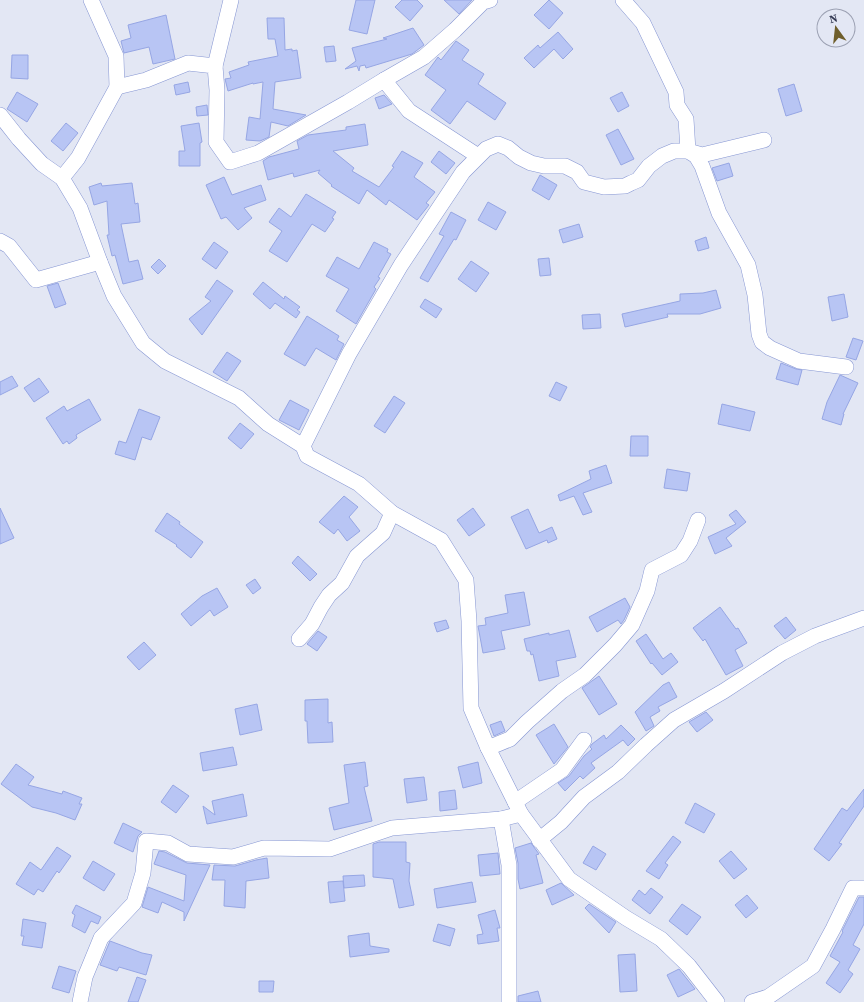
<svg xmlns="http://www.w3.org/2000/svg" width="864" height="1002" viewBox="0 0 864 1002" font-family="'Source Serif 4',serif">
  <style>
    .building { fill: #b8c5f4; stroke: #96a6e4 }
    .lines { fill: none; stroke-linecap: round; stroke-linejoin: round }
    .minor-casing { stroke: #8696d3; stroke-width: 16 }
    .minor { stroke: #fff; stroke-width: 15 }
  </style>
  <rect width="100%" height="100%" fill="#e3e7f4"/>
  <g class="building">
    <polygon points="356,0 375,0 367,34 349,30"/>
    <polygon points="402,0 417,0 423,6 410,21 395,7"/>
    <polygon points="444,0 472,0 459,14"/>
    <polygon points="549,0 563,13 549,29 534,15"/>
    <polygon points="166,15 175,59 153,64 149,47 124,53 121,41 131,38 128,25"/>
    <polygon points="267,18 284,18 285,50 292,49 292,51 297,50 301,78 275,82 273,109 306,115 288,126 271,122 269,137 260,141 246,140 249,117 260,119 263,82 253,84 253,83 228,91 225,79 231,78 229,72 249,65 248,62 278,56 275,39 268,39"/>
    <polygon points="413,28 424,45 412,54 366,68 365,65 360,66 359,71 357,66 345,69 356,61 352,48 387,39 383,38"/>
    <polygon points="558,32 573,49 563,59 554,49 534,68 524,58 538,45 540,48"/>
    <polygon points="456,41 469,50 462,60 484,74 478,84 506,103 495,120 467,101 450,124 431,110 446,90 425,75 438,57 441,60"/>
    <polygon points="334,46 336,61 326,62 324,47"/>
    <polygon points="12,55 28,55 28,79 11,78"/>
    <polygon points="188,82 190,92 176,95 174,85"/>
    <polygon points="794,84 802,111 786,116 778,89"/>
    <polygon points="17,92 38,104 27,122 7,109"/>
    <polygon points="622,92 629,106 618,112 610,98"/>
    <polygon points="384,95 392,104 379,109 375,98"/>
    <polygon points="207,105 208,115 197,116 196,107"/>
    <polygon points="66,123 78,133 63,151 51,141"/>
    <polygon points="199,123 202,142 200,143 200,166 179,166 179,151 185,151 181,126"/>
    <polygon points="365,124 368,145 333,151 354,168 352,171 379,187 394,167 392,166 402,151 423,163 414,177 435,192 426,203 429,205 417,220 389,200 386,205 367,190 359,204 331,186 332,185 318,173 320,170 294,177 293,173 268,180 263,161 269,157 299,149 297,141 308,135 346,130 346,127"/>
    <polygon points="618,129 634,159 621,165 606,135"/>
    <polygon points="439,151 455,163 446,174 431,162"/>
    <polygon points="729,163 733,176 717,181 712,168"/>
    <polygon points="540,175 557,185 549,200 532,190"/>
    <polygon points="224,177 232,195 261,185 266,200 244,208 252,218 238,230 226,217 221,219 206,185"/>
    <polygon points="101,183 102,186 132,183 135,204 138,203 140,222 121,224 129,262 138,260 143,279 123,284 115,255 112,256 107,235 109,235 107,201 94,205 89,187"/>
    <polygon points="306,194 336,212 332,218 334,219 325,232 312,224 287,262 269,251 282,231 269,222 279,208 291,217"/>
    <polygon points="488,202 506,212 496,230 478,220"/>
    <polygon points="451,212 466,220 456,240 454,239 428,282 420,278 444,236 439,234"/>
    <polygon points="579,224 583,237 563,243 559,230"/>
    <polygon points="706,237 709,248 698,251 695,241"/>
    <polygon points="214,242 228,252 216,269 202,259"/>
    <polygon points="374,242 388,249 387,252 391,254 378,277 380,278 374,287 376,289 356,324 336,311 349,289 326,276 337,257 359,269"/>
    <polygon points="549,258 551,275 540,276 538,259"/>
    <polygon points="159,259 166,266 158,274 151,267"/>
    <polygon points="471,261 489,273 476,292 458,279"/>
    <polygon points="217,280 233,291 202,335 189,319 211,301 205,297"/>
    <polygon points="263,282 284,299 285,296 300,307 297,310 300,312 296,318 275,303 270,309 253,294"/>
    <polygon points="58,283 66,304 55,308 47,286"/>
    <polygon points="716,290 721,308 700,314 667,314 668,317 625,327 622,314 680,301 680,294 703,293"/>
    <polygon points="844,294 848,317 832,321 828,297"/>
    <polygon points="425,299 442,309 436,318 420,307"/>
    <polygon points="600,314 601,328 583,329 582,315"/>
    <polygon points="307,316 339,336 337,340 344,344 336,360 316,348 305,366 284,354"/>
    <polygon points="853,338 863,341 856,360 846,357"/>
    <polygon points="227,352 241,361 227,381 213,372"/>
    <polygon points="781,363 796,369 802,370 798,385 776,379"/>
    <polygon points="840,375 858,383 843,414 844,414 841,425 822,419 827,402"/>
    <polygon points="12,376 18,386 0,395 0,382"/>
    <polygon points="39,378 49,392 34,402 24,388"/>
    <polygon points="556,382 567,387 560,401 549,396"/>
    <polygon points="394,396 405,403 385,433 374,426"/>
    <polygon points="89,399 101,420 76,435 77,438 69,444 67,441 63,444 46,418 64,406 67,411"/>
    <polygon points="290,400 309,410 299,430 279,420"/>
    <polygon points="722,404 755,412 750,431 718,424"/>
    <polygon points="139,409 160,417 151,440 142,437 135,460 115,454 119,441 126,443"/>
    <polygon points="240,423 254,434 241,449 228,438"/>
    <polygon points="631,436 648,436 648,456 630,456"/>
    <polygon points="606,465 612,483 583,493 592,512 583,515 574,496 560,501 558,495 591,479 589,471"/>
    <polygon points="667,469 690,473 687,491 664,488"/>
    <polygon points="344,496 358,507 349,517 360,531 347,541 338,529 334,534 319,522"/>
    <polygon points="0,508 14,538 0,544"/>
    <polygon points="473,508 485,525 469,536 457,520"/>
    <polygon points="528,509 539,533 552,527 557,539 548,543 547,540 526,549 511,517"/>
    <polygon points="736,510 746,522 726,538 732,546 715,554 708,537 736,524 729,515"/>
    <polygon points="167,513 180,522 179,524 203,542 191,558 176,546 177,545 155,531"/>
    <polygon points="298,556 317,574 310,581 292,563"/>
    <polygon points="255,579 261,588 253,594 246,585"/>
    <polygon points="217,588 228,607 214,616 210,610 191,626 181,614 202,596"/>
    <polygon points="524,592 530,625 501,631 505,649 483,653 478,626 486,625 485,618 508,613 505,595"/>
    <polygon points="625,598 630,607 624,620 621,624 618,620 597,632 589,617"/>
    <polygon points="720,607 736,629 738,628 747,643 735,650 743,666 726,675 705,639 703,641 693,628"/>
    <polygon points="786,617 796,630 785,639 774,626"/>
    <polygon points="446,620 449,628 437,632 434,623"/>
    <polygon points="569,630 576,657 556,661 559,676 539,681 533,654 531,655 530,651 527,651 524,639 549,633 549,635"/>
    <polygon points="318,631 327,637 317,651 307,644"/>
    <polygon points="646,634 663,659 671,653 678,662 662,675 652,663 651,664 636,641"/>
    <polygon points="144,642 156,655 139,670 127,657"/>
    <polygon points="599,676 617,704 599,715 582,688"/>
    <polygon points="669,682 677,697 658,707 660,711 650,717 654,726 646,731 635,712 663,685"/>
    <polygon points="328,699 328,723 332,722 333,742 308,743 307,721 305,721 305,700"/>
    <polygon points="257,704 262,730 240,735 235,709"/>
    <polygon points="706,712 713,720 697,732 689,722"/>
    <polygon points="501,721 505,731 494,736 490,725"/>
    <polygon points="554,724 568,747 554,764 536,735"/>
    <polygon points="621,725 635,739 628,746 623,740 591,763 595,768 583,779 580,776 565,791 558,783 569,776 584,756 592,749 590,747 592,744 604,735 606,739"/>
    <polygon points="233,747 237,765 203,771 200,753"/>
    <polygon points="365,762 368,786 364,787 372,821 334,830 329,808 349,803 344,765"/>
    <polygon points="478,762 482,783 463,788 458,767"/>
    <polygon points="16,764 34,777 28,785 62,794 63,791 82,798 79,804 82,804 75,820 56,813 32,807 1,784"/>
    <polygon points="424,777 427,800 407,803 404,779"/>
    <polygon points="173,785 189,796 176,813 161,802"/>
    <polygon points="864,789 864,806 839,843 842,844 829,861 814,849 842,808 847,811"/>
    <polygon points="455,790 457,809 440,811 439,792"/>
    <polygon points="243,794 247,816 207,824 203,806 215,815 212,801"/>
    <polygon points="695,803 715,814 704,833 685,823"/>
    <polygon points="123,823 142,832 138,836 133,852 114,843"/>
    <polygon points="673,836 681,842 665,863 668,865 659,879 646,871"/>
    <polygon points="379,842 406,842 406,862 410,863 409,881 414,905 399,908 393,879 373,877 373,844"/>
    <polygon points="531,843 539,854 536,855 543,883 520,889 518,879 518,863 515,848"/>
    <polygon points="593,846 606,854 596,870 583,863"/>
    <polygon points="57,847 71,856 59,873 57,871 43,892 38,889 34,895 16,884 30,862 41,870"/>
    <polygon points="159,851 165,852 187,863 210,865 184,921 184,912 162,902 158,913 142,907 148,887 184,901 186,875 154,864"/>
    <polygon points="731,851 747,869 734,879 719,861"/>
    <polygon points="498,853 500,874 480,876 478,855"/>
    <polygon points="267,858 269,878 246,881 245,908 224,906 225,880 212,880 214,865 235,866 256,860"/>
    <polygon points="93,861 115,874 104,891 83,878"/>
    <polygon points="364,875 365,886 344,888 343,876"/>
    <polygon points="343,881 345,901 330,903 328,882"/>
    <polygon points="472,882 476,902 437,908 434,889"/>
    <polygon points="561,883 574,895 552,905 546,890"/>
    <polygon points="651,888 663,897 650,914 632,900 639,890 645,895"/>
    <polygon points="747,895 758,908 746,918 735,905"/>
    <polygon points="859,897 864,897 864,924 853,945 860,949 848,970 853,974 840,993 826,983 840,962 830,956 843,932 842,931"/>
    <polygon points="589,904 616,922 609,933 585,908"/>
    <polygon points="682,904 701,917 687,935 669,921"/>
    <polygon points="76,905 101,917 98,924 91,921 85,933 72,926 75,915 72,913"/>
    <polygon points="495,910 500,928 497,928 499,941 478,944 477,935 483,934 478,915"/>
    <polygon points="23,919 46,923 42,948 22,945 24,936 21,936"/>
    <polygon points="438,924 455,929 450,946 433,941"/>
    <polygon points="369,933 370,946 389,949 389,952 350,957 348,936"/>
    <polygon points="110,941 142,953 152,955 146,975 119,967 117,971 100,965"/>
    <polygon points="635,954 637,991 620,992 618,955"/>
    <polygon points="59,966 76,971 69,993 52,988"/>
    <polygon points="679,969 695,989 678,997 667,975"/>
    <polygon points="137,977 146,980 138,1002 128,1002"/>
    <polygon points="259,981 274,981 273,992 259,992"/>
    <polygon points="538,991 541,1002 518,1002 518,996"/>
  </g>
  <g class="lines">
    <g class="minor-casing">
      <g id="minor">
        <polyline points="623,0 643,23 676,92 677,105 686,119 688,151 702,155 764,140"/>
        <polyline points="215,66 231,0"/>
        <polyline points="384,80 424,57 455,30 483,2 490,0"/>
        <polyline points="117,87 146,80 188,63 215,66 217,90 216,142 230,162 258,153 348,102 384,80 409,111 478,156"/>
        <polyline points="0,115 19,139 42,164 62,178 80,208 100,262 114,296 143,343 165,361 239,398 268,424 303,446 307,456 359,484 392,513 441,540 466,580 469,621 471,708 488,748 521,814 569,879 626,918 661,939 689,966 717,1002"/>
        <polyline points="62,178 78,158 117,87 116,56 91,0"/>
        <polyline points="0,241 9,246 36,280 100,262"/>
        <polyline points="303,446 349,354 401,265 463,172 486,149 498,144 508,148 519,157 531,163 544,166 565,166 577,172 584,182 604,187 625,186 631,183 638,180 649,166 662,156 674,151 688,151 696,156 702,166 719,213 748,265 755,295 759,334 762,342 770,348 799,361 846,367"/>
        <polyline points="299,639 312,624 321,607 329,595 342,583 357,556 383,533 392,513"/>
        <polyline points="488,748 510,739 527,722 562,691 585,675 615,645 632,625 647,591 652,570 681,555 690,541 698,520"/>
        <polyline points="515,802 562,770 584,740"/>
        <polyline points="501,819 509,865 509,1002"/>
        <polyline points="539,840 561,822 584,797 618,772 646,745 674,720 724,691 782,653 815,636 864,618"/>
        <polyline points="80,1002 85,977 101,938 134,903 143,873 146,841 168,843 188,854 233,857 264,848 330,849 392,828 501,819 521,814"/>
        <polyline points="752,1002 768,997 813,966 833,929 853,888 864,888"/>
      </g>
    </g>
    <use href="#minor" class="minor"/>
  </g>
  <g transform="translate(836 28) rotate(345)"><circle r="19" fill="#e3e7f4" stroke="#9ca1b3"/>
  <path d="M0-3L7 15L0 10L-7 15Z" fill="#6e5e2c"/>
  <text y="-6" font-size="11" font-weight="bold" text-anchor="middle" fill="#323852">N</text>
  </g>
</svg>
